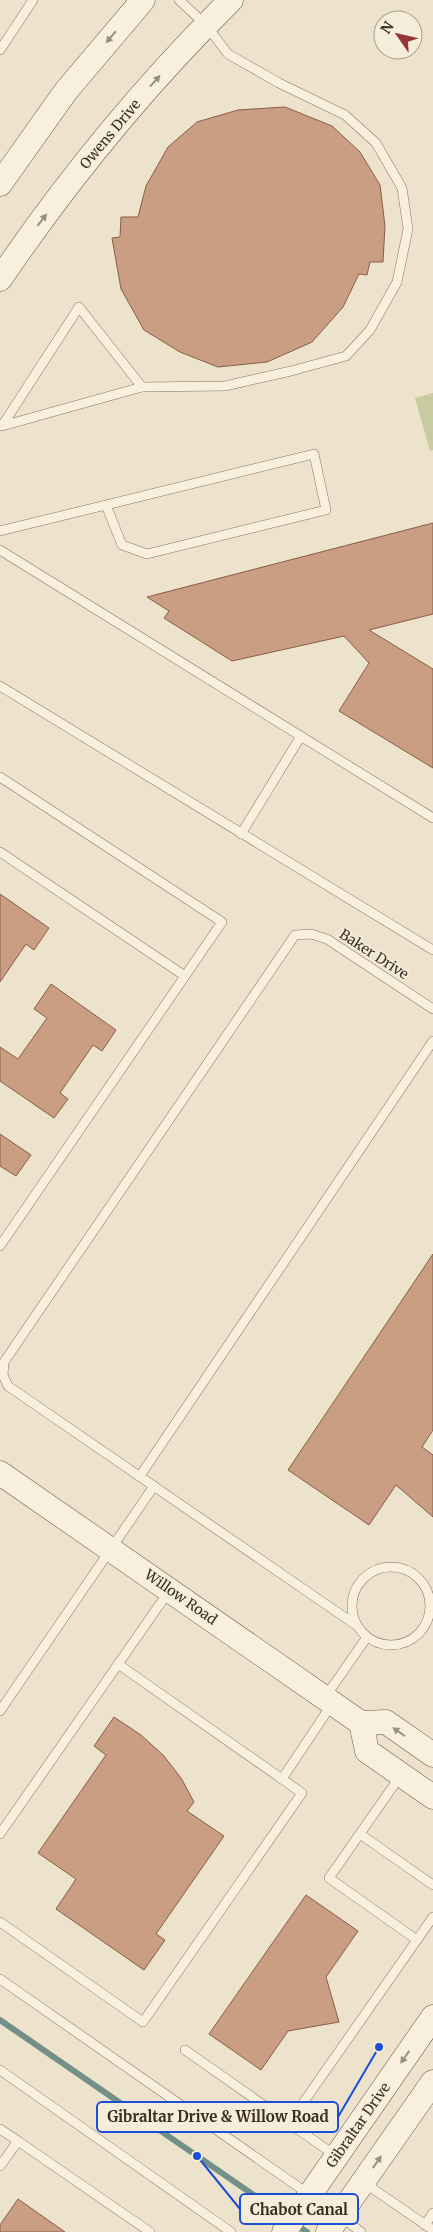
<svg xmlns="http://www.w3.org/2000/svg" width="433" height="2232" viewBox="0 0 433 2232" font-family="Merriweather,serif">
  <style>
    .green { fill: #c7cb9f }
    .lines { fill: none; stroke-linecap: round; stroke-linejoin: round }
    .stream { stroke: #729088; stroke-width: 6 }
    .building { fill: #c99e83; stroke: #875e47 }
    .lane-casing { stroke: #897460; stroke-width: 10 }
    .secondary-casing { stroke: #6b5643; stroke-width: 25 }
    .lane { stroke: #f8efde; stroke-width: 9 }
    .secondary { stroke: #f8efde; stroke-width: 24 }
    .oneway { fill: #998e80 }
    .labels { text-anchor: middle; stroke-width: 4; stroke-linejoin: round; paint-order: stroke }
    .street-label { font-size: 14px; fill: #3a2d22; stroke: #f5ecda }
    .leader { fill: none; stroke: #1d4ed8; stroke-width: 2 }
    .callout-dot { fill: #1d4ed8; stroke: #f5ecda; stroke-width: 2 }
    .callout { fill: #f5ecda; stroke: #1d4ed8; stroke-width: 2 }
    .callout-label { font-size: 15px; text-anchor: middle; font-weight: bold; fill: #3a2d22 }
  </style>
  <rect width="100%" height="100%" fill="#ede2cb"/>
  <polygon class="green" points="433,393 433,450 430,451 415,398"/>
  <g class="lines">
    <g class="stream">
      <polyline points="0,2020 287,2218"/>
      <polyline points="295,2224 307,2232"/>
    </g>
  </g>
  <g class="building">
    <polygon points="285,107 332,126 360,152 380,185 385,226 383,262 370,262 367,275 359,274 343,307 312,342 267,362 218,367 180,352 144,330 121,289 112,238 120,237 121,217 138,217 146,186 168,147 197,122 238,110"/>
    <polygon points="433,523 433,614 369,630 433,669 433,768 339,711 369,663 344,636 232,661 164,618 169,611 147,597"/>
    <polygon points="0,894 49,928 34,950 26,944 0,982"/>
    <polygon points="51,984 116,1030 102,1051 93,1045 60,1093 68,1099 54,1118 0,1081 0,1047 18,1059 47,1018 34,1009"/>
    <polygon points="0,1134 31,1155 16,1176 0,1166"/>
    <polygon points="433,1254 433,1430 422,1447 433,1455 433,1517 396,1485 369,1525 288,1470"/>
    <polygon points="114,1717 141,1735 164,1756 181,1778 194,1802 187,1811 224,1836 156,1934 165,1940 144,1970 56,1909 76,1879 38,1853 106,1755 94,1746"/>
    <polygon points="306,1895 358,1931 326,1977 339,2022 288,2031 261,2070 209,2034"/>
    <polygon points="18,2199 65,2232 0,2232 0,2225"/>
  </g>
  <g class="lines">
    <g class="lane-casing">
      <g id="lane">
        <polyline points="0,50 33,0"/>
        <polygon points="79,307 142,387 2,426"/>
        <polyline points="142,387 225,386 291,371 346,356 370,330 397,282 408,229 402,188 376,143 345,115 279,83 228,54 206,25 179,0"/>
        <polyline points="0,531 314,454 326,510 147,554 122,545 106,505"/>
        <polyline points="0,550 433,818"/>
        <polyline points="0,686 433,950"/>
        <polyline points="0,777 222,922 0,1246"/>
        <polyline points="241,834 301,736"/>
        <polyline points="0,852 185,976"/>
        <polyline points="140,1476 433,1041"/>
        <circle cx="391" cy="1606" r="39"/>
        <polyline points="356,1625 8,1386 3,1375 4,1362 295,935 311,934 327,939 433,1009"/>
        <polyline points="118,1664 282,1779"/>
        <polyline points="326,1696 367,1637"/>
        <polyline points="0,1711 154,1486"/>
        <polyline points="401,1775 329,1878 417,1940"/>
        <polyline points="0,1834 169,1591"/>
        <polyline points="360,1834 433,1885"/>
        <polyline points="0,1922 143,2022 302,1793 282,1779 332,1704"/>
        <polyline points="0,1979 310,2195"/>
        <polyline points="185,2050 336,2156"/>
        <polyline points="0,2070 231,2232"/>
        <polyline points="289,2123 433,1917"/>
        <polyline points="0,2129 18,2141"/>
        <polyline points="0,2166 18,2141 150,2232"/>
        <polyline points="363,2182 433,2230"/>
        <polyline points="340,2216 361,2232"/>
        <polyline points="425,2225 433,2213"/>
      </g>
    </g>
    <g class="secondary-casing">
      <g id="secondary">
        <polyline points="0,184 66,91 143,0"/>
        <path d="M0 279C68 179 145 85 231 0"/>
        <polyline points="0,1473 361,1723 386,1722 433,1755"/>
        <polyline points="361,1723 367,1751 433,1797"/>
        <polyline points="284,2232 433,2017"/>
        <polyline points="328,2232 433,2082"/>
      </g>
    </g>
    <use href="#lane" class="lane"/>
    <use href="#secondary" class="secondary"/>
  </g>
  <defs><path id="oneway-solid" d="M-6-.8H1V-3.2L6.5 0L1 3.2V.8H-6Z" transform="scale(1.25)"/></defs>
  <g class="oneway">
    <use href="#oneway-solid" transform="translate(111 37) rotate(130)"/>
    <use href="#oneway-solid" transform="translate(155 81) rotate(-48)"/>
    <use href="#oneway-solid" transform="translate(42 220) rotate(-52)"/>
    <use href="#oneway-solid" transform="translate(399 1732) rotate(-145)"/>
    <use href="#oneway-solid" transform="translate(405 2057) rotate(125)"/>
    <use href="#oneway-solid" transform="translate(377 2162) rotate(-55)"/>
  </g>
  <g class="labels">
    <g class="street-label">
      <text transform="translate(110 134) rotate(-50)" y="5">Owens Drive</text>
      <text transform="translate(374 954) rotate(33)" y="5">Baker Drive</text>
      <text transform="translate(181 1597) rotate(35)" y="5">Willow Road</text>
      <text transform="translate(358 2125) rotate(-55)" y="5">Gibraltar Drive</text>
    </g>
  </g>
  <path class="leader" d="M379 2047L338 2117M197 2156L240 2209"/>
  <g class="callout-dot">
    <circle cx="379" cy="2047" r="5"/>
    <circle cx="197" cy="2156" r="5"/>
  </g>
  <g class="callout">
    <rect x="97" y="2102" width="241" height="30" rx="5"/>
    <rect x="240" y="2194" width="118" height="30" rx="5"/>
  </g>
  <g class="callout-label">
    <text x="218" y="2122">Gibraltar Drive &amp; Willow Road</text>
    <text x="299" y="2215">Chabot Canal</text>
  </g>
  <g transform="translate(398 35) rotate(304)"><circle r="24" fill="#f5ecda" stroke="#aaa090"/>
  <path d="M0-4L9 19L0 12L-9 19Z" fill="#953336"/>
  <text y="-8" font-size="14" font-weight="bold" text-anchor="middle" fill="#3a2d22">N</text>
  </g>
</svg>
